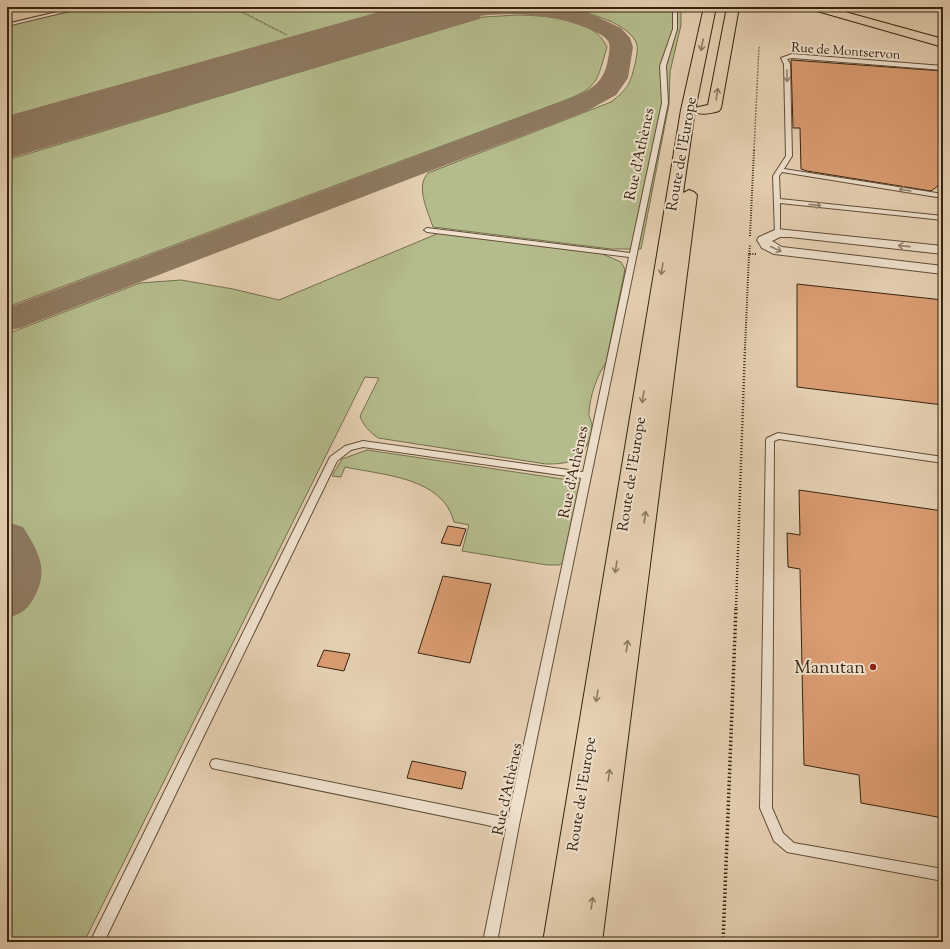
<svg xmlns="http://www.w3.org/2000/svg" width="950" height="949" viewBox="0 0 950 949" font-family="'Sorts Mill Goudy',serif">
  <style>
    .green { fill: #b5bc8c; stroke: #75704e }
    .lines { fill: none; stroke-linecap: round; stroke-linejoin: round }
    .taxiway { fill: #8e7a61; fill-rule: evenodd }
    .runway { fill: #8e7a61; fill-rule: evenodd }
    .building { fill: #db9c72; stroke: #35240f }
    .service-casing { stroke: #614f38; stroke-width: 2 }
    .minor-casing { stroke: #614f38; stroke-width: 2 }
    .primary-casing { stroke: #35240f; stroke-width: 2 }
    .path-far3 { stroke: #35240f; stroke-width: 1.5; stroke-dasharray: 0.5 1; stroke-linecap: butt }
    .path-far2 { stroke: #35240f; stroke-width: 2; stroke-dasharray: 1 1.5; stroke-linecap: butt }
    .path-far1 { stroke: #35240f; stroke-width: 2.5; stroke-dasharray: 1 2; stroke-linecap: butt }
    .path { stroke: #35240f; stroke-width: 3.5; stroke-dasharray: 1.5 2.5; stroke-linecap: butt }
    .service { fill: #efe1ce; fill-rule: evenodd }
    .minor { fill: #efe1ce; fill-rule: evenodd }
    .primary { fill: #e6d1b3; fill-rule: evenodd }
    .oneway { stroke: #8e7a61 }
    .oneway2 { stroke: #92826e }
    .poi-dot { fill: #8f2418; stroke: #efe1ce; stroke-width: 1.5 }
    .labels { text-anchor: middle; stroke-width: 4; stroke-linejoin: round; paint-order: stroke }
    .far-street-label { font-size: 13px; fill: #35240f; stroke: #efe1ce }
    .street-label { font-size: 15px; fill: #35240f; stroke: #efe1ce }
    .near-poi-label { font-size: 18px; fill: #35240f; stroke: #efe1ce; text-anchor: end }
  </style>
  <rect width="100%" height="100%" fill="#e6d1b3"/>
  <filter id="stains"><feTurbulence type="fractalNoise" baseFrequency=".005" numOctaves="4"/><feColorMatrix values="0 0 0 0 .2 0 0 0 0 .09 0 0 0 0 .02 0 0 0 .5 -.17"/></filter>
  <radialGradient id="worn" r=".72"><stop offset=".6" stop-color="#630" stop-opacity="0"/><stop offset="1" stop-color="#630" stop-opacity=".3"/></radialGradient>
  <g class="green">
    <polygon points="76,7 400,7 7,117 7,23"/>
    <path d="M559 7H681V25L670 72 669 104 641 249H611L433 227C428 211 415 187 428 173L611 102C628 89 630 84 635 64 636 57 639 49 636 42 625 20 581 11 559 7Z"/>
    <path d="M518 15C546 16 594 17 607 47 597 80 599 87 566 100L7 307V160L483 17Z"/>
    <path d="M439 233 600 253 621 262 625 269 606 363C597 375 590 396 589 412 588 416 592 421 592 426 593 439 582 456 571 461 563 464 554 464 546 464L378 438C370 432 363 426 360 416L379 378 365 377 84 942H7V334L140 283 181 280 233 289 279 300Z"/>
    <path d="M367 450 576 481 580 485 564 562 559 565H547L462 551 469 525 454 522C443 477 382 475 345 467L341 477 332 476 342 459Z"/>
  </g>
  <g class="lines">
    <g class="taxiway">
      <path d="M444 7H566L587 12 621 28 630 38 633 47 628 78 616 95 587 111 20 328 7 331V308L569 99C590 90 604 84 608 59 609 53 611 46 608 41 603 34 592 30 584 27 534 7 478 14 426 24L418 22 415 17 418 12Z"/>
      <path d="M7 522 23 527C38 551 49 569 35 596 26 611 23 613 7 618Z"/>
    </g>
    <polygon class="runway" points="397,7 487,7 479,19 7,159 7,116"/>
  </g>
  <g class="building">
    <polygon points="791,60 943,71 943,169 938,186 931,191 807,171 801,169 800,128 793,128"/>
    <polygon points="797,284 943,300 943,405 797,387"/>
    <polygon points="799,490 943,511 943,818 861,803 859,775 804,765 800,569 788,567 787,533 800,535"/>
    <polygon points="448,526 466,529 460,546 441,543"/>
    <polygon points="443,576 491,584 470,663 418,653"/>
    <polygon points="324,650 350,654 344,671 317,666"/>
    <polygon points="412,761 466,772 462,789 407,778"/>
  </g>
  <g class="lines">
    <g class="service-casing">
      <g id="service">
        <polygon points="78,7 86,7 7,26 7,24"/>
        <polygon points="673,7 677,7 677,29 666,66 668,103 519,825 497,942 483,942 506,829 216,769 212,768 210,764 212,760 216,759 508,818 581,478 363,447 351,450 337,461 104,942 90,942 330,457 345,446 363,441 583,472 629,257 427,232 424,230 427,228 630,253 662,103 660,66 673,29"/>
        <polygon points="792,54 943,66 943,70 792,58 787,59 790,64 792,156 784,169 943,194 943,198 782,172 779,176 780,199 943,216 943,220 780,203 780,233 777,235 775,234 773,176 786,156 784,64 781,58"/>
        <polygon points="778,433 943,457 943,463 779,439 774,441 772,808 783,833 794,843 943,869 943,881 787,852 774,841 760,808 766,440 767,438"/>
      </g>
    </g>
    <g class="minor-casing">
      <polygon id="minor" points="777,229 943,246 943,254 790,237 780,237 772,241 782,247 943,266 943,274 774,254 762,248 757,240 759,237"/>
    </g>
    <g class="primary-casing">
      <g id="primary">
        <polygon points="704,7 716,7 695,110 683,193 689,190 694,192 697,195 602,942 543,942 681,110"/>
        <path d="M727 7H739L721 108 719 111C712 113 705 115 698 113L696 110 698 107 708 105Z"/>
        <polygon points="808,7 827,7 943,39 943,47 810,9"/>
      </g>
    </g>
    <g class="path-far3">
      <polyline points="232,7 287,35"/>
      <polyline points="754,151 759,46"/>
    </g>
    <g class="path-far2">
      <polyline points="750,236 754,150"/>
      <polyline points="749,254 750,245"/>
      <polyline points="745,348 749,254 756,254"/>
    </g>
    <polyline class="path-far1" points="736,608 745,347"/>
    <polyline class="path" points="723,942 736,607"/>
    <use href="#service" class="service"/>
    <use href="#minor" class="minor"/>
    <use href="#primary" class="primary"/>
  </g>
  <defs><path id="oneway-shaft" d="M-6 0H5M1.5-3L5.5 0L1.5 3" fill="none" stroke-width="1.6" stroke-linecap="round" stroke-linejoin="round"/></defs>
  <g class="oneway">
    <use href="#oneway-shaft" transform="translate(702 45) rotate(101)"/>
    <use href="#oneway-shaft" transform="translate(717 94) rotate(-81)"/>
    <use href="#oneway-shaft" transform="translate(662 269) rotate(99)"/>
    <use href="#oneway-shaft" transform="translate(643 397) rotate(99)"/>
    <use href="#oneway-shaft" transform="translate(645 517) rotate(-82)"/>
    <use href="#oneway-shaft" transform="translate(616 567) rotate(99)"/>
    <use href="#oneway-shaft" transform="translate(627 646) rotate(-82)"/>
    <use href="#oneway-shaft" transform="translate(597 696) rotate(99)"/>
    <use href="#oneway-shaft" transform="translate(609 775) rotate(-82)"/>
    <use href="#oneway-shaft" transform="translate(592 903) rotate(-82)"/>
  </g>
  <g class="oneway2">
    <use href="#oneway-shaft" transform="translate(787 76) rotate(89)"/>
    <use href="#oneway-shaft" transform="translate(905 190) rotate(-171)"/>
    <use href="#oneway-shaft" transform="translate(815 205) rotate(6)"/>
    <use href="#oneway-shaft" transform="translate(904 246) rotate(-174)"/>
    <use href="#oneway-shaft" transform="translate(776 249) rotate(25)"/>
  </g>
  <circle class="poi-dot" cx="873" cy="667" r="4"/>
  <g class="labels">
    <g class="far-street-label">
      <text transform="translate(846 50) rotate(4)" y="5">Rue de Montservon</text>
    </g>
    <g class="street-label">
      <text transform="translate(639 154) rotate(-78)" y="5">Rue d'Athènes</text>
      <text transform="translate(681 154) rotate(-80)" y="5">Route de l'Europe</text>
      <text transform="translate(573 472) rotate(-78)" y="5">Rue d'Athènes</text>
      <text transform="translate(631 474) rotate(-81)" y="5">Route de l'Europe</text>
      <text transform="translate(507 789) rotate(-78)" y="5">Rue d'Athènes</text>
      <text transform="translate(581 794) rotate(-81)" y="5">Route de l'Europe</text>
    </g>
    <g class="near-poi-label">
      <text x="865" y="673">Manutan</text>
    </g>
  </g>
  <rect width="950" height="949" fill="none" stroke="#e6d1b3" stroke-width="24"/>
  <rect x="8" y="8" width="934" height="933" fill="none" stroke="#35240f" stroke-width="2"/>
  <rect x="12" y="12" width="926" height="925" fill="none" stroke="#35240f"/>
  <rect width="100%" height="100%" filter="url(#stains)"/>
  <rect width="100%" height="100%" fill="url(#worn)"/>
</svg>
